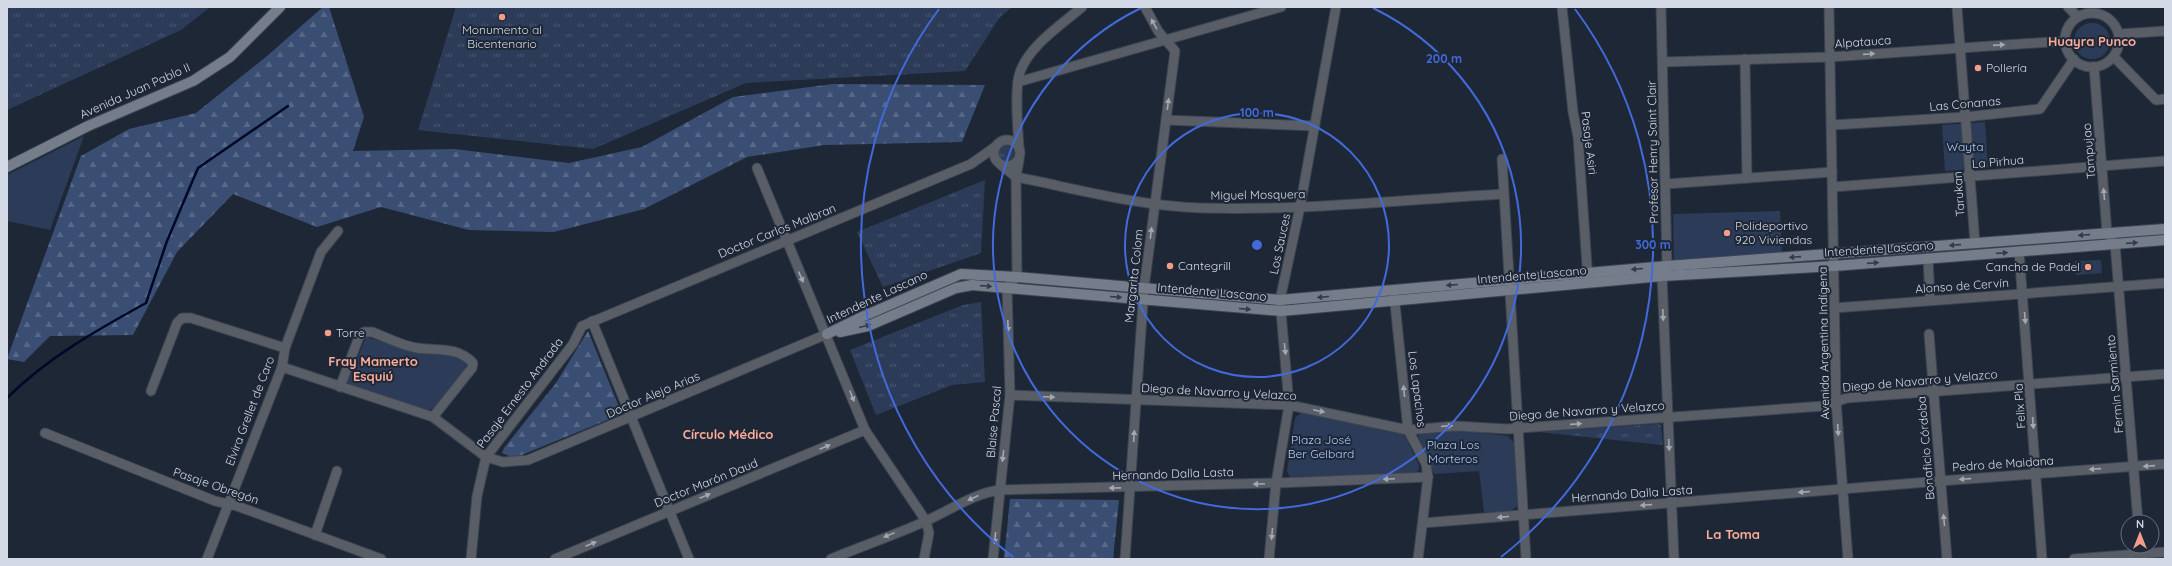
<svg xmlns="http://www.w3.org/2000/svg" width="2172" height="566" viewBox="0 0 2172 566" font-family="Quicksand,sans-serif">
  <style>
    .grass { fill: url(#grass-tufts) }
    .forest { fill: url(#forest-firs) }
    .park { fill: #2c3c58 }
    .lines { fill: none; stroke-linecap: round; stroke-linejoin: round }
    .stream { stroke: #000827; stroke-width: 2.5 }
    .street-casing { stroke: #3b4452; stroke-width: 11 }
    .secondary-casing { stroke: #3b4452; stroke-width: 12 }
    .street { stroke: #595e66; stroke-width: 9 }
    .secondary { stroke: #767d8a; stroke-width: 10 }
    .oneway { fill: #a3a8b2 }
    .oneway2 { fill: #343c4b }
    .ring { fill: none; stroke: #426adb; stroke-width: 2 }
    .poi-dot { fill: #f49d8b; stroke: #1e2736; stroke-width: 1.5 }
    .labels { text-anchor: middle; stroke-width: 4; stroke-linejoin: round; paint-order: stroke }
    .poi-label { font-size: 12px; fill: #d4dae5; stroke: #1e2736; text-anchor: start }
    .street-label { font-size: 12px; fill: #d4dae5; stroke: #1e2736 }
    .park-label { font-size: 12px; fill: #b0cdff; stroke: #1e2736 }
    .neighbourhood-label { font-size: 13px; font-weight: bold; fill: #fdac9a; stroke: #1e2736 }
    .centre { fill: #426adb; stroke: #1e2736; stroke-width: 2 }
    .ring-label { font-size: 12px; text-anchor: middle; font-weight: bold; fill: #426adb; stroke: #1e2736; stroke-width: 4; stroke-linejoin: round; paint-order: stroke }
  </style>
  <defs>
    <pattern id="grass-tufts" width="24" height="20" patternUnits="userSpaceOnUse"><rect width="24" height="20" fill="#2c3c58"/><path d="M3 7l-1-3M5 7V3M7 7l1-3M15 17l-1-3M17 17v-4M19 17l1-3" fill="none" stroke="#4a5870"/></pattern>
    <pattern id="forest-firs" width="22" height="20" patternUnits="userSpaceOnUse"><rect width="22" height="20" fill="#3a4e73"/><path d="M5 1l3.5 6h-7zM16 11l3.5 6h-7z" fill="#566787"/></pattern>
  </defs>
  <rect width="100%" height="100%" fill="#1e2736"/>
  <g class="grass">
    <polygon points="7,7 210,7 181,30 7,110"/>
    <polygon points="456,7 1012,7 1000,17 965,71 746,83 593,149 418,130"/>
    <circle cx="1006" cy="153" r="8"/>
    <polygon points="985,180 981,253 883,287 857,232"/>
    <polygon points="981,302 985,382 952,385 876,415 850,350 963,305"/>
    <polygon points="1657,424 1661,425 1663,445 1539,432"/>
  </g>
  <g class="forest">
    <polygon points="323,7 329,7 364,117 353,151 454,149 569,163 642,147 733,97 833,84 985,85 962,142 824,145 747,157 644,209 554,232 469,230 381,207 317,227 233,194 177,252 133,335 50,336 24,362 7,359 81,156 129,129 196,113 267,56"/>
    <polygon points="588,331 622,414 519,456 509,456 502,453 504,448 556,383"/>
    <polygon points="1010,499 1119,500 1113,559 1004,559"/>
  </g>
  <g class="park">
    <circle cx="2092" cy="41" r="18"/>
    <polygon points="1985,122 1988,168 1945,171 1942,125"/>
    <polygon points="84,136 50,230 7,221 7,175"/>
    <polygon points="1780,211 1782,252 1674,261 1673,214"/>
    <polygon points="2101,260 2102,273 2076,275 2075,261"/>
    <polygon points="366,337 415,351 448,355 463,361 467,365 465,370 435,408 425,411 349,384 348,381"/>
    <polygon points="1302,412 1404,434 1419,465 1419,470 1415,473 1290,477 1287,471 1295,418"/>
    <path d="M1459 430 1508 436 1514 443 1518 505C1510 515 1495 512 1484 512L1479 471 1434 474 1418 436 1421 433Z"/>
  </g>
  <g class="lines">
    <path class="stream" d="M7 398C47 358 97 330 146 303L167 241 198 168 288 106"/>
    <g class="street-casing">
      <g id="street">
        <polyline points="1562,7 1573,112 1578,137 1588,280"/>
        <polyline points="1661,7 1667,266 1662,276 1674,559"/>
        <polyline points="1829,7 1836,401 1848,559"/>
        <polyline points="1957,7 1975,243"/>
        <polyline points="2068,7 2078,17"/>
        <circle cx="2092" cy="40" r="27"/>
        <polyline points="2119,34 2165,31"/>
        <polyline points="2114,57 2156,100 2165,99"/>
        <polyline points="1745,59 1747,178"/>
        <polyline points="1663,62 1830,57 2065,41"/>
        <polyline points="2094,67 2107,233 2115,244 2138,522"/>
        <polyline points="1018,82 1281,7"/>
        <polyline points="1166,120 1315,126"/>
        <polyline points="1832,125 1965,117 2040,109 2074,59"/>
        <circle cx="1007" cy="153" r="13"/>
        <path d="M1019 149C1018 129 1014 89 1020 72 1030 45 1061 25 1082 7"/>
        <polyline points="1502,159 1526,559"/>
        <path d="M1001 165 1016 177C1077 189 1139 206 1201 208 1301 211 1403 200 1503 194"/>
        <polyline points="757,168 865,430 926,521 929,533 924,559"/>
        <polyline points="1666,184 1832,172"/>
        <polyline points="1833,187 2165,161"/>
        <polyline points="2019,251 2042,559"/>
        <polyline points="1928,258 1930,300"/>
        <polyline points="1394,294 1408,430 1426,464 1428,477 1418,559"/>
        <polyline points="1834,308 2165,283"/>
        <polyline points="592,321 689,559"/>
        <polyline points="1929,334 1947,559"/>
        <polyline points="282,367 433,417 486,457 503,462 528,460 827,334"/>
        <path d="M340 387 359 337 364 332H372C386 337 402 346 417 348 437 351 457 346 473 363L472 368 433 417"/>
        <polyline points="151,391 177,323 182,318 191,318 285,348"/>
        <polyline points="1010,395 1289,405 1408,430 1456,426 1507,429 1824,406 1847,398 2165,374"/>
        <polyline points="45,433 215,501 237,506 381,559"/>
        <polyline points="1423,523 1940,481 2165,464"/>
        <polyline points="315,535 337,471"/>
        <polyline points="207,559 282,367 285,348 321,252 338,231"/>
        <polyline points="471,559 477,496 486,457 573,344 582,326 971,164 995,147"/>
        <polyline points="555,559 865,430"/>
        <path d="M831 559C862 546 895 535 926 521 950 510 973 494 999 490L1276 483 1428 477"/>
        <polyline points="993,559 1010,395 1007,287 1017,277 1016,177 1019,160"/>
        <polyline points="1125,559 1144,288 1175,51 1158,31 1145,7"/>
        <polyline points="1269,559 1276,483 1289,405 1280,300 1300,207 1336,7"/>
        <polyline points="2074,559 2165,552"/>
      </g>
    </g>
    <g class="secondary-casing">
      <g id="secondary">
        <polyline points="7,167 88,126 193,81 230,57 280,7"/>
        <polyline points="840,332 868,326 956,288 972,285 1281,311 1662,276 1834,266 2165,240"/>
        <polyline points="827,334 864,316 961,274 1017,277 1280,300 1667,266 2165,229"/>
      </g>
    </g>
    <use href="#street" class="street"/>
    <use href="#secondary" class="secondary"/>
  </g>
  <defs><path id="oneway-solid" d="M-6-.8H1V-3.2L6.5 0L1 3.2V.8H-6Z"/></defs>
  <g class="oneway">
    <use href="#oneway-solid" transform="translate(1154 24) rotate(-119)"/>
    <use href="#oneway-solid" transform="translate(1999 45) rotate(-4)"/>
    <use href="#oneway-solid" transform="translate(1869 54) rotate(-4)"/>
    <use href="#oneway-solid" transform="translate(1168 104) rotate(-83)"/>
    <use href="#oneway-solid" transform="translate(2104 194) rotate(-95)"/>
    <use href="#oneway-solid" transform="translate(1151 233) rotate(-83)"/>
    <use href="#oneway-solid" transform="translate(801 277) rotate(66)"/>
    <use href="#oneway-solid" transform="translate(1663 315) rotate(88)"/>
    <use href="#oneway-solid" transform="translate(2025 318) rotate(85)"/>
    <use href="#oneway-solid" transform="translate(1008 326) rotate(88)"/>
    <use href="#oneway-solid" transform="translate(1285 349) rotate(84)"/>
    <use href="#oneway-solid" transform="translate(1404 391) rotate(-96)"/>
    <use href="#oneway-solid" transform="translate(852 396) rotate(68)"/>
    <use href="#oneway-solid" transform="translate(1049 397) rotate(2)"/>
    <use href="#oneway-solid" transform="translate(1319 411) rotate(12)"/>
    <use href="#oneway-solid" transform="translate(2033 423) rotate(86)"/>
    <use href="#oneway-solid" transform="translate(1576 424) rotate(-4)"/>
    <use href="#oneway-solid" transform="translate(1447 426) rotate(-5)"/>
    <use href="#oneway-solid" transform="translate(1838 430) rotate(86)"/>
    <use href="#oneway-solid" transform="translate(1134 436) rotate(-86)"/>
    <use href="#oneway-solid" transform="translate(1669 445) rotate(88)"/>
    <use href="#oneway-solid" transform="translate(825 447) rotate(-23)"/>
    <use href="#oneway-solid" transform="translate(1003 456) rotate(97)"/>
    <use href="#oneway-solid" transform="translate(2149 466) rotate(176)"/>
    <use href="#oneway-solid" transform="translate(2095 469) rotate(176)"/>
    <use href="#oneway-solid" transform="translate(1389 479) rotate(178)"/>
    <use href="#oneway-solid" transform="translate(1965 479) rotate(176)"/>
    <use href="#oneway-solid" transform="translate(1259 484) rotate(178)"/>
    <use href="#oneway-solid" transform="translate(1115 488) rotate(179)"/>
    <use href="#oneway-solid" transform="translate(1804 492) rotate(175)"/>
    <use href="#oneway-solid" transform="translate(705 496) rotate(-22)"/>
    <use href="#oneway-solid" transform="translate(973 498) rotate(155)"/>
    <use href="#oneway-solid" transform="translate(1646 505) rotate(176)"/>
    <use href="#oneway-solid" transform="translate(1503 517) rotate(175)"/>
    <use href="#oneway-solid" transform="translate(1944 520) rotate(-95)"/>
    <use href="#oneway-solid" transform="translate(1272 534) rotate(95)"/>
    <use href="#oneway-solid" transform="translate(889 535) rotate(158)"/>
    <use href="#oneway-solid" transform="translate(995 538) rotate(96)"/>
    <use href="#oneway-solid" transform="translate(591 544) rotate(-23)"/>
  </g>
  <g class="oneway2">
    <use href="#oneway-solid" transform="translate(2084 235) rotate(176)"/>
    <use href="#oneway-solid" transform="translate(2132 243) rotate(-4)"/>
    <use href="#oneway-solid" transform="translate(1955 245) rotate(176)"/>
    <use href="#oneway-solid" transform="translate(2002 253) rotate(-4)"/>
    <use href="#oneway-solid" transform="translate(1795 257) rotate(176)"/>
    <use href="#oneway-solid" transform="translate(1873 263) rotate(-4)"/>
    <use href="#oneway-solid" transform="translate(1637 269) rotate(175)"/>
    <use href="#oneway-solid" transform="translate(1452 285) rotate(175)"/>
    <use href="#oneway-solid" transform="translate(986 286) rotate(4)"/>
    <use href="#oneway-solid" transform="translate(1116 297) rotate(5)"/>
    <use href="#oneway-solid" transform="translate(1323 297) rotate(175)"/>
    <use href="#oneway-solid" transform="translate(1245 309) rotate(5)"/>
    <use href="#oneway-solid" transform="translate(865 326) rotate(-15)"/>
  </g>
  <g class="ring">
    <circle cx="1257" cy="245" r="132"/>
    <path d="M1373 8A264 264 0 1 1 1141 8"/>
    <path d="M1013 557A396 396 0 0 1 939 9M1575 9A396 396 0 0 1 1501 557"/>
  </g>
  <g class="poi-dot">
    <circle cx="502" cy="17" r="4"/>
    <circle cx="1978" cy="68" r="4"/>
    <circle cx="1727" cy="233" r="4"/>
    <circle cx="1170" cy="266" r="4"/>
    <circle cx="2088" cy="267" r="4"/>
    <circle cx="328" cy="333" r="4"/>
  </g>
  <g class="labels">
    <g class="poi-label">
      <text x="502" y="34" text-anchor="middle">Monumento al<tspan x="502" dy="14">Bicentenario</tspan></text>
      <text x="1986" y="72">Pollería</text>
      <text x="1735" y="230">Polideportivo<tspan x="1735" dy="14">920 Viviendas</tspan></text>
      <text x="1178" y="270">Cantegrill</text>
      <text x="2080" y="271" text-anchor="end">Cancha de Padel</text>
      <text x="336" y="337">Torre</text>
    </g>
    <g class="street-label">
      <text transform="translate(1863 42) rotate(-4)" y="4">Alpatauca</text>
      <text transform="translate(135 91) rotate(-24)" y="4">Avenida Juan Pablo II</text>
      <text transform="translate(1965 104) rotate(-5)" y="4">Las Conanas</text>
      <text transform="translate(1589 143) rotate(83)" y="4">Pasaje Asiri</text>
      <text transform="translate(2089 151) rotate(-95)" y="4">Tampujao</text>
      <text transform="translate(1653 152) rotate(-91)" y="4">Profesor Henry Saint Clair</text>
      <text transform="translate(1998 162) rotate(-5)" y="4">La Pirhua</text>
      <text transform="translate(1959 194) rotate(-94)" y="4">Tarukan</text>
      <text transform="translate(1258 195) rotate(-1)" y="4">Miguel Mosquera</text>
      <text transform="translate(777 231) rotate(-22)" y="4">Doctor Carlos Malbran</text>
      <text transform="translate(1280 244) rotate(-78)" y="4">Los Sauces</text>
      <text transform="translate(1879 249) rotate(-4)" y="4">Intendente Lascano</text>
      <text transform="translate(1532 275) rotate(-5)" y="4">Intendente Lascano</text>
      <text transform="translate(1134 276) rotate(-84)" y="4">Margarita Colom</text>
      <text transform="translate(1962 286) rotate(-4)" y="4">Alonso de Cervín</text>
      <text transform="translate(1212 292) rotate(5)" y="4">Intendente Lascano</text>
      <text transform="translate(877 297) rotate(-25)" y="4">Intendente Lascano</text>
      <text transform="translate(1824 343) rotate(-91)" y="4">Avenida Argentina Indígena</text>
      <text transform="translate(1920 381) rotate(-5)" y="4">Diego de Navarro y Velazco</text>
      <text transform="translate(2115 384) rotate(-95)" y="4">Fermin Sarmiento</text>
      <text transform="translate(1417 389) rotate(83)" y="4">Los Lapachos</text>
      <text transform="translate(1219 392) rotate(3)" y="4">Diego de Navarro y Velazco</text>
      <text transform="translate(520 393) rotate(-53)" y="4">Pasaje Ernesto Andrada</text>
      <text transform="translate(653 395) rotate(-23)" y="4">Doctor Alejo Arias</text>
      <text transform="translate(2020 406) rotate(-94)" y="4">Felix Pla</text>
      <text transform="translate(250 411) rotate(-69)" y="4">Elvira Grellet de Caro</text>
      <text transform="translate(1587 411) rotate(-4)" y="4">Diego de Navarro y Velazco</text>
      <text transform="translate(994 422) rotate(-85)" y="4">Blaise Pascal</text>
      <text transform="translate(1926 448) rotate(-95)" y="4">Bonaficio Córdoba</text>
      <text transform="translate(2003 464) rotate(-4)" y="4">Pedro de Maidana</text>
      <text transform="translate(1173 474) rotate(-2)" y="4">Hernando Dalla Lasta</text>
      <text transform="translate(706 483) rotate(-22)" y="4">Doctor Marón Daud</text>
      <text transform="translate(216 486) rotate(19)" y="4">Pasaje Obregón</text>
      <text transform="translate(1632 494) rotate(-4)" y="4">Hernando Dalla Lasta</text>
    </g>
    <g class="park-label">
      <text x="1965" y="151">Wayta</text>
      <text x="1321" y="444">Plaza José<tspan x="1321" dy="14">Ber Gelbard</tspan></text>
      <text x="1453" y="449">Plaza Los<tspan x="1453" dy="14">Morteros</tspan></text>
    </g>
    <g class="neighbourhood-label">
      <text x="2092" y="46">Huayra Punco</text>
      <text x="373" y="366">Fray Mamerto<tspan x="373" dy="15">Esquiú</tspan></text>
      <text x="728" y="439">Círculo Médico</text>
      <text x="1733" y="539">La Toma</text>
    </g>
  </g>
  <circle cx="1257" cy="245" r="6" class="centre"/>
  <g class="ring-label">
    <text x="1444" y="63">200 m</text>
    <text x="1257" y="117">100 m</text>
    <text x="1653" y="249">300 m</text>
  </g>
  <rect width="2172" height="566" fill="none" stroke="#d4dae5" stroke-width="16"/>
  <g transform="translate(2140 534)"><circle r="19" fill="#1e2736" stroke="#676f7c"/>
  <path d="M0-3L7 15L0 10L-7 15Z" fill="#f49d8b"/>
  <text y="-6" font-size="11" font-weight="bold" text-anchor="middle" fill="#d4dae5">N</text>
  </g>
</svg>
